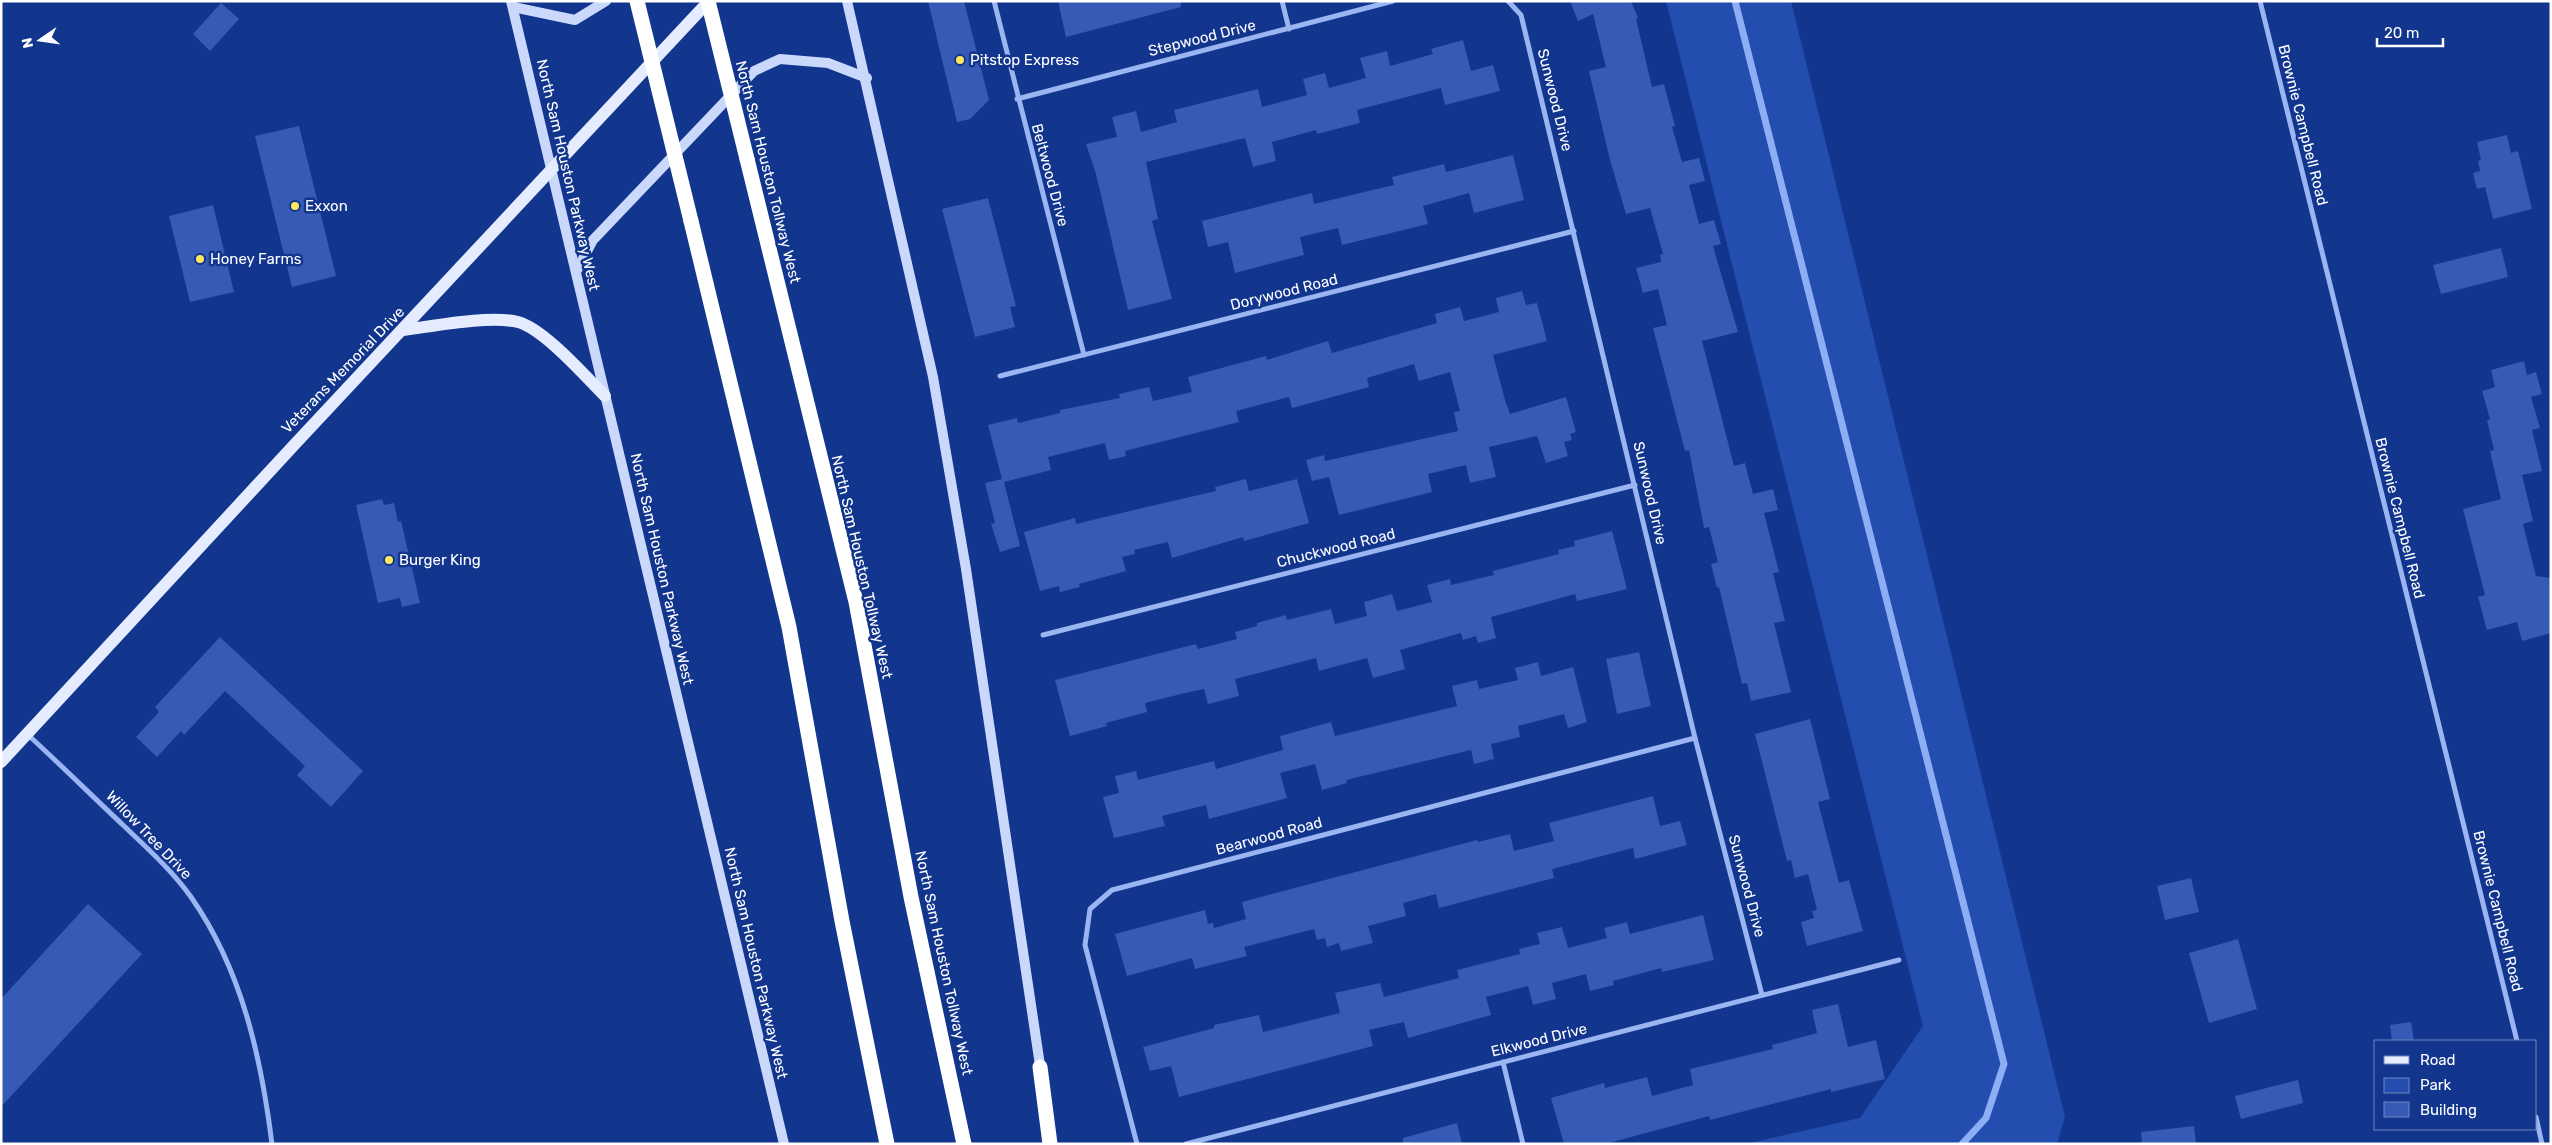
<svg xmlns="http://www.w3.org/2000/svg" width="2552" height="1145" viewBox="0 0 2552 1145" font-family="Rubik,sans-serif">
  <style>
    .green { fill: #234dae }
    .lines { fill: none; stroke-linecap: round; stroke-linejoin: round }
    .stream { stroke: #8daef5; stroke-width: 7 }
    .building { fill: #355bb6 }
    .minor { stroke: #9bb5f2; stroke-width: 5 }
    .secondary { stroke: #cad8fc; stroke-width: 10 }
    .primary { stroke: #e6ecff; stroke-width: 12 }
    .motorway { stroke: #fff; stroke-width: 15 }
    .motorway-bridge { stroke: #fff; stroke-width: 15 }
    .poi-dot { fill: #ffe85c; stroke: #12358e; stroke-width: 2 }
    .labels { text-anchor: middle; stroke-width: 5; stroke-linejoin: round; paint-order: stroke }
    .street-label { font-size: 15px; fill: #fff; stroke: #12358e }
    .poi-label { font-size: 15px; fill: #fff; stroke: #12358e; text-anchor: start }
  </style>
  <rect width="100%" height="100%" fill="#12358e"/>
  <polygon class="green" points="1666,1 1791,1 2065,1117 2057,1144 1745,1144 1860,1118 1923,1026"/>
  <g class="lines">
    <polyline class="stream" points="1735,1 2004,1064 1986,1118 1962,1144"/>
  </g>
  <g class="building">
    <polygon points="928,1 964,1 989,100 970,119 957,122"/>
    <polygon points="1058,1 1181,1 1181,7 1066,37"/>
    <polygon points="1570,1 1631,1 1638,18 1636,19 1652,87 1664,84 1675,126 1672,127 1682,162 1699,158 1705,181 1689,185 1699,224 1714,220 1721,244 1713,246 1738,332 1702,341 1734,466 1745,463 1753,494 1773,489 1778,510 1764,513 1779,572 1773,573 1785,621 1774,623 1791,692 1751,701 1747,683 1742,684 1719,587 1717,588 1711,564 1718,562 1709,527 1704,528 1689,450 1685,451 1653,328 1667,325 1658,289 1643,293 1636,268 1661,262 1660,255 1663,254 1650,208 1626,214 1610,160 1589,71 1606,67 1593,14 1578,21"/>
    <polygon points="221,3 239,19 210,51 193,34"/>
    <polygon points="1463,40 1471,71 1493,65 1500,91 1445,105 1441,88 1357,110 1360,123 1317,134 1316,130 1272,142 1276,161 1253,167 1245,138 1146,162 1158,219 1152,221 1172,299 1128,310 1096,174 1086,144 1117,137 1112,117 1136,111 1141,132 1177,122 1174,110 1258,89 1262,107 1307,95 1303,79 1325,73 1329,88 1366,78 1360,58 1387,51 1390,66 1433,54 1431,49"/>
    <polygon points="299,126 336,276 292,287 255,136"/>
    <polygon points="2507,135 2511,153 2518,151 2532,209 2493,219 2485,187 2477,189 2473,173 2480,171 2478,161 2481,160 2477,142"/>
    <polygon points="1513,155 1524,200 1474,213 1469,193 1423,206 1428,224 1342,245 1338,228 1300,237 1304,255 1235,273 1228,242 1208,247 1202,221 1312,193 1314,204 1394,185 1392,177 1444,164 1446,172"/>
    <polygon points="988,198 1016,306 1010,307 1015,327 975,337 942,209"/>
    <polygon points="213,205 234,292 190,302 169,216"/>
    <polygon points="2501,248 2508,277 2441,294 2433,265"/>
    <polygon points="1522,291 1526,305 1537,303 1547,341 1493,355 1505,400 1510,414 1566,397 1576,432 1570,434 1572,440 1564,442 1568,456 1546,463 1537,436 1489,447 1496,477 1470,483 1466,465 1428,474 1432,492 1339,515 1329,477 1312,481 1306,460 1324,455 1325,461 1458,431 1454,412 1460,411 1450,372 1419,381 1414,364 1367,378 1369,387 1292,408 1289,397 1236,411 1239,422 1125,451 1126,456 1109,460 1105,443 1048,457 1051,470 1004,482 1020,546 1000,552 991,524 995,523 985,483 1002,479 988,425 1017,418 1018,423 1060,413 1060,410 1120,398 1119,394 1149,387 1153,401 1192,392 1188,377 1266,356 1267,360 1328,341 1332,353 1437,323 1435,314 1460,307 1464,321 1499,312 1496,298"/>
    <polygon points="2524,361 2527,375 2536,372 2542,394 2531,397 2540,428 2532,430 2542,471 2522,475 2533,521 2523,524 2536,576 2551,578 2551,633 2522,641 2517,622 2487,630 2478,597 2485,595 2463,509 2501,499 2490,451 2494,450 2487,420 2490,419 2482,391 2495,387 2491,370"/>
    <polygon points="1246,479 1249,491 1297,479 1309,523 1244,541 1243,537 1172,558 1168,542 1134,550 1135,554 1122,557 1126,571 1079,584 1080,587 1060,592 1059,586 1040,591 1024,532 1075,518 1076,524 1138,509 1216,491 1215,487"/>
    <polygon points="382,499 384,505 394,503 398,522 401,521 420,603 402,607 400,598 378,603 356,505"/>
    <polygon points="1612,531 1627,589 1577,601 1575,594 1491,617 1496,638 1478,643 1476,636 1463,640 1461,633 1400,650 1405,669 1373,678 1367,658 1319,671 1316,658 1235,679 1239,696 1208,704 1204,689 1185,693 1145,703 1147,712 1106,723 1107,726 1070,736 1055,680 1196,644 1198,649 1237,639 1235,632 1257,626 1257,623 1286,615 1287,620 1331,609 1335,624 1367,616 1364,602 1392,594 1397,611 1432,602 1427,585 1450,579 1451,585 1494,575 1493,571 1559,554 1558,550 1575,546 1574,541"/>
    <polygon points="220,637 363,771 331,807 297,775 305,766 225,691 184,735 181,731 157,757 136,737 159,712 155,707"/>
    <polygon points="1639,652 1651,706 1617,714 1606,659"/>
    <polygon points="1538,662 1541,676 1573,667 1587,722 1568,728 1564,714 1518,726 1520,737 1491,744 1494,759 1474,764 1471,750 1346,780 1347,783 1322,790 1315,764 1280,773 1287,798 1209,819 1206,805 1162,816 1165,826 1114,838 1103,797 1119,793 1115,776 1136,771 1138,780 1214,761 1216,769 1283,750 1280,736 1331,722 1335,736 1457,706 1452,686 1477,680 1479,689 1518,680 1515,668"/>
    <polygon points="1810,719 1830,799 1818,802 1839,883 1849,880 1863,931 1807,946 1801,922 1814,918 1812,911 1817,910 1808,874 1795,878 1791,860 1787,861 1755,734"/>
    <polygon points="1653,796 1660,826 1680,821 1687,845 1635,859 1633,848 1552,869 1554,878 1439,908 1436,894 1403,903 1406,916 1368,926 1373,943 1341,951 1339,943 1327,947 1325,938 1317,940 1314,929 1244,947 1247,956 1195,969 1192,958 1127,976 1115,934 1205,910 1208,924 1213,923 1214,928 1246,919 1242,902 1477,840 1478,842 1510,834 1514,851 1554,841 1549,823"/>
    <polygon points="2191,878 2199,912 2165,920 2157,886"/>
    <polygon points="88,904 142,954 1,1107 1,999"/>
    <polygon points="1703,915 1714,960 1662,972 1661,968 1613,981 1614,985 1590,991 1586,974 1552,983 1556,999 1533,1005 1528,986 1486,997 1491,1015 1408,1038 1404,1022 1369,1030 1373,1046 1179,1097 1171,1066 1150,1071 1143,1047 1214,1028 1214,1025 1259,1015 1263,1032 1340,1013 1335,993 1380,983 1384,997 1459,978 1457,970 1520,954 1519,949 1540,944 1537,933 1562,927 1568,948 1607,938 1604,928 1627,922 1630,934"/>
    <polygon points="2238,939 2257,1009 2209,1023 2189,953"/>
    <polygon points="1838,1004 1848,1047 1876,1040 1885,1079 1831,1092 1831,1089 1710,1120 1709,1116 1605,1144 1564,1144 1551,1098 1604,1083 1605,1088 1647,1077 1652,1096 1693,1085 1690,1069 1773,1049 1772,1045 1817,1033 1812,1010"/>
    <polygon points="2411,1022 2414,1041 2392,1041 2390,1025"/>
    <polygon points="2298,1080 2303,1103 2241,1119 2235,1096"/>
    <polygon points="1457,1123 1462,1144 1403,1144 1403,1138"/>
    <polygon points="2194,1126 2196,1144 2142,1144 2141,1132"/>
  </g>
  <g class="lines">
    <g class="minor">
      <polyline points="994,1 1084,355"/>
      <polyline points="1282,1 1289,29"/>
      <polyline points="1508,1 1521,15 1695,738 1762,995"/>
      <polyline points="2260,1 2517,1041"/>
      <polyline points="1017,99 1393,1"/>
      <polyline points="1000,376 1574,231"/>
      <polyline points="1043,635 1635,485"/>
      <path d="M27 734C60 764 91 795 124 826 147 848 172 870 191 897 242 970 261 1057 272 1144"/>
      <polyline points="1503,1062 1523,1144"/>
      <polyline points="2536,1117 2542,1144"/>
      <polyline points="1137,1144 1085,945 1090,909 1112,890 1695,738"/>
      <polyline points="1186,1144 1899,960"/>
    </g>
    <g class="secondary">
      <polyline points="511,1 784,1144"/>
      <polyline points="847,1 933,377 966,569 1041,1072"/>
      <polyline points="513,7 575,20 606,1"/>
      <polyline points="576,272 593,240 754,71 780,59 828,63 867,78"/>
    </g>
    <g class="primary">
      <path d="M403 330C434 326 489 315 518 322 544 329 585 376 605 396"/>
      <polyline points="1,762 295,444 709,1"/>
    </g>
    <g class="motorway">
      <polyline points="747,159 856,602 911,897 964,1144"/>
      <polyline points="691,221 789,627 842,921 887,1144"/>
      <polyline points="1040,1067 1050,1144"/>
    </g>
    <g class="motorway-bridge">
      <polyline points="637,1 691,221"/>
      <polyline points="708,1 747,159"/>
    </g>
  </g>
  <g class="poi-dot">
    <circle cx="960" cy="60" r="5"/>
    <circle cx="295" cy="206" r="5"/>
    <circle cx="200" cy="259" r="5"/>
    <circle cx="389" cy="560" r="5"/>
  </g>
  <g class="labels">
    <g class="street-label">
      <text transform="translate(1202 38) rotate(-14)" y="5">Stepwood Drive</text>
      <text transform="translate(1555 100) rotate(76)" y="5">Sunwood Drive</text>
      <text transform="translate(2303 125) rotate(76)" y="5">Brownie Campbell Road</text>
      <text transform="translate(768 172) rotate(76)" y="5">North Sam Houston Tollway West</text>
      <text transform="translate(568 175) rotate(77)" y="5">North Sam Houston Parkway West</text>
      <text transform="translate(1050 175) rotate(75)" y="5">Beltwood Drive</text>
      <text transform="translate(1284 292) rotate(-14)" y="5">Dorywood Road</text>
      <text transform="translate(343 370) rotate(-46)" y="5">Veterans Memorial Drive</text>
      <text transform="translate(1650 493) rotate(77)" y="5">Sunwood Drive</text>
      <text transform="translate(2400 518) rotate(76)" y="5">Brownie Campbell Road</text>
      <text transform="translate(1336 548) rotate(-14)" y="5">Chuckwood Road</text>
      <text transform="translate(862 567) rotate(77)" y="5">North Sam Houston Tollway West</text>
      <text transform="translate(662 569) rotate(77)" y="5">North Sam Houston Parkway West</text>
      <text transform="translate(149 835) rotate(46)" y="5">Willow Tree Drive</text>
      <text transform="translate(1269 836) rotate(-15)" y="5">Bearwood Road</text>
      <text transform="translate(1747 886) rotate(75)" y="5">Sunwood Drive</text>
      <text transform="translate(2498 911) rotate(76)" y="5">Brownie Campbell Road</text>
      <text transform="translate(756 963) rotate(77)" y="5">North Sam Houston Parkway West</text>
      <text transform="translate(944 963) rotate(78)" y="5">North Sam Houston Tollway West</text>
      <text transform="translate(1539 1040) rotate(-14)" y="5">Elkwood Drive</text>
    </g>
    <g class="poi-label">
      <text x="970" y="65">Pitstop Express</text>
      <text x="305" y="211">Exxon</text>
      <text x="210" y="264">Honey Farms</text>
      <text x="399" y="565">Burger King</text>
    </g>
  </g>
  <rect width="2552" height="1145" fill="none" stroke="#ffffff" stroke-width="5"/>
  <rect x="2374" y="1040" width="162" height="90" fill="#12358e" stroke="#7186bb"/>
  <rect x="2384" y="1056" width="25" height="8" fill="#e6ecff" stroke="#7186bb"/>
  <text x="2420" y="1065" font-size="15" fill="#ffffff">Road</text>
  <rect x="2384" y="1078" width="25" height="15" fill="#234dae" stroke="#7186bb"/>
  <text x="2420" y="1090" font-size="15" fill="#ffffff">Park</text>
  <rect x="2384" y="1102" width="25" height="15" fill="#355bb6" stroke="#7186bb"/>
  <text x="2420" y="1115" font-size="15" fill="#ffffff">Building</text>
  <g transform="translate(40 40) rotate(257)" stroke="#12358e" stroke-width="4" paint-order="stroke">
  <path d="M0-4L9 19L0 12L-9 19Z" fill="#ffffff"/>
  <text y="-8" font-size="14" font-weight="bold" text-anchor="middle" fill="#ffffff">N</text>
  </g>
  <path d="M2377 38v8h66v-8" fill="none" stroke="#ffffff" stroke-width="2.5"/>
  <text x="2384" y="38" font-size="15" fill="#ffffff" stroke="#12358e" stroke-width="4" paint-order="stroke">20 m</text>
</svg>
